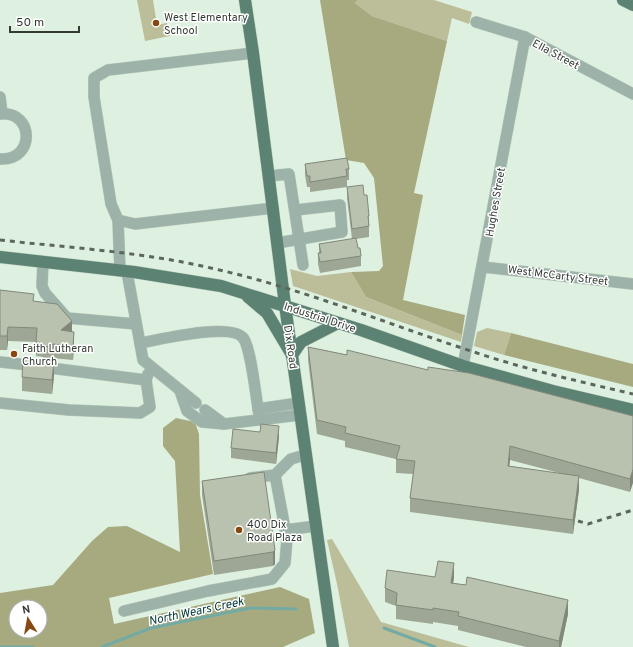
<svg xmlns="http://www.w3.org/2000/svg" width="633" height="647" viewBox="0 0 633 647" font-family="Overpass,sans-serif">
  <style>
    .green { fill: #bbbe98 }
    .forest { fill: #a7aa7f; fill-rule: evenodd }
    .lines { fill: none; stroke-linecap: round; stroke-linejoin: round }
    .stream { stroke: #73aba4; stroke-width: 3 }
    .minor-casing { stroke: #bccdbe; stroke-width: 12 }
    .major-casing { stroke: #bccdbe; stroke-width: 13 }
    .minor { stroke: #9db2a9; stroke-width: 11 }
    .major { stroke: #5b8273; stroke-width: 12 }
    .rail { stroke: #5c665d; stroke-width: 3; stroke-dasharray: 5 5; stroke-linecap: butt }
    .wall { fill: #9ea796; fill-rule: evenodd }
    .shaded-wall { fill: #81887a }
    .building { fill: #b8c2af; stroke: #81887a }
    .poi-dot { fill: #884811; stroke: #fff; stroke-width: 1.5 }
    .labels { text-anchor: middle; stroke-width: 3; stroke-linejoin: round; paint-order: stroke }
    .poi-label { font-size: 11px; fill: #343b35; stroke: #fff; text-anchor: start }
    .street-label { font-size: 11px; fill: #343b35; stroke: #fff }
    .water-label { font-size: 12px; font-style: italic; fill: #003834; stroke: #fff }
  </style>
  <rect width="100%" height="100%" fill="#def1e0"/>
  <g class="green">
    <polygon points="137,0 153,0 157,25 167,23 170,36 145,41"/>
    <polygon points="358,0 434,0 472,12 469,24 452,18 447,41 372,16 355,3"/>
    <polygon points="290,269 317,276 351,272 366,297 462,335 461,342 293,286"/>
    <polygon points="487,328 511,333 504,355 474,346 477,332"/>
    <polygon points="332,539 381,622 469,647 349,647 337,584 327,540"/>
  </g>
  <g class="forest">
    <polygon points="320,0 358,0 355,3 372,16 447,41 414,193 423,195 403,300 465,315 462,335 366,297 351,272 379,271 383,266 374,178 364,163 346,160"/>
    <polygon points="511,333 633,364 633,387 504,355"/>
    <path d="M176 418 195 422 199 434 200 495 213 574 109 598 114 624 280 587 309 599 315 633 283 647H0V593L53 585 92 541 108 527 127 526 180 552 175 461 163 446V428ZM16 607H40V631H16Z"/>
  </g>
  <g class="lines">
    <g class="stream">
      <polyline points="384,628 435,647"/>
      <polyline points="0,647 33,647"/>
      <polyline points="102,647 151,628 250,608 296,609"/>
    </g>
    <g class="minor-casing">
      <g id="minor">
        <polyline points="476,22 525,37 633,94"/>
        <polyline points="253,53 108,70 94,78 94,97 111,204 118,220 135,224 273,208"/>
        <polyline points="0,97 2,113"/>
        <path d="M0 114C34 110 36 161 0 159"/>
        <polyline points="269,176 289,174 303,265"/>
        <polyline points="118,220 120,271"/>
        <polyline points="277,243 342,232 340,205 296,210"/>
        <polyline points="43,262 42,286 45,293 67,318 136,324"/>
        <polyline points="483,267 633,284"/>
        <polyline points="127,272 143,360 196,403"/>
        <path d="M140 343C159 340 233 321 244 339 252 353 256 401 260 420"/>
        <polyline points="0,362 38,366"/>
        <polyline points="463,366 525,37"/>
        <polyline points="50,368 146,380 148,374"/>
        <polyline points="180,391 187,411 202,422 224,424 300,415"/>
        <polyline points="0,403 69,410 140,413 150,407 146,380"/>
        <polyline points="258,409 298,403"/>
        <polyline points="205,410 224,424"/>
        <polyline points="275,475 291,459 305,455"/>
        <polyline points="285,530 316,526"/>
        <polyline points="124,611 208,591 272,579 285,563 287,539 275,475 250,478"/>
      </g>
    </g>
    <g class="major-casing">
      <g id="major">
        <polyline points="245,0 253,53 285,305 333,647"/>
        <polyline points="623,0 633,5"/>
        <polyline points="0,257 134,272 221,286 361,330 463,366 553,391 633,410"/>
        <polyline points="248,297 267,313 292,355 301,342 338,323"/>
      </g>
    </g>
    <use href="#minor" class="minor"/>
    <use href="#major" class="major"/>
    <g class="rail">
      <path d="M0 240C71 248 145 252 215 269 300 288 382 322 465 349 520 368 577 381 633 394"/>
      <polyline points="578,521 588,524 633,510"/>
    </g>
  </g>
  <g class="wall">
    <polygon points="305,164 349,169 349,180 347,180 347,187 310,192 310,187 307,187 305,175"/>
    <polygon points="347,187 364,195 369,216 369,237 356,239 358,248 361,256 361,266 320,273 318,264 318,253 319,253 319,244 352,239 347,198"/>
    <polygon points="0,290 34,301 72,332 74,346 73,360 51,358 51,361 54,376 52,394 22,391 22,377 43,360 43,357 36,356 36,342 8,341 7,350 0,350"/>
    <path d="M308 347 347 355 428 370 633 416 630 492 579 478V490L573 534 410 512V498L413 474 396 473V459L345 447V441L317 434 308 360ZM510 460 563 474 509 466Z"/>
    <polygon points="279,437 276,464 231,458 231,448"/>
    <polygon points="264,472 275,564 273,566 214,575 202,495 202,481"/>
    <polygon points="435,577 454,577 453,583 568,614 561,647 526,647 458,630 458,626 433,622 433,624 396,619 396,606 385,602 385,588"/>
  </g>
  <g class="shaded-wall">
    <polygon points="72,321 72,335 61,330"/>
    <polygon points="8,327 8,341 7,350 7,336"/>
    <polygon points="74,332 74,346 73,360 73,346"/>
    <polygon points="54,362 54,376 52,394 52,380"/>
    <polygon points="279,426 279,437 276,464 276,453"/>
    <polygon points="510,446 510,460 508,480 508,466"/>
    <polygon points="633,469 633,483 630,492 630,479"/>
    <polygon points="579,476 579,490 573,534 573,520"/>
    <polygon points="275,550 275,564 273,566 273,552"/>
    <polygon points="454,563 454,577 451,597 451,583"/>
    <polygon points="568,600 568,614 561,647 559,647 559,641"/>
  </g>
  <g class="building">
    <polygon points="347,158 349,169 346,169 347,176 310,182 310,176 307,176 305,164"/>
    <polygon points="363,185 364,195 367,195 369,216 368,216 369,226 352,229 347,187"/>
    <polygon points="356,238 358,248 360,248 361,256 320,262 318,253 321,253 319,244"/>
    <polygon points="0,290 34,294 33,301 57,304 72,321 61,330 74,332 73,346 51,344 51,347 43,346 43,343 36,342 37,328 8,327 7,336 0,336"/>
    <polygon points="308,347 347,355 347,350 428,370 428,367 469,373 633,416 633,469 630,479 510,446 508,466 579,476 573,520 410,498 415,461 396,459 400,446 345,433 346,427 317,420"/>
    <polygon points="23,359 41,361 45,359 54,362 52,380 22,377"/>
    <polygon points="261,424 279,426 276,453 231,448 233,429 260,432"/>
    <polygon points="264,472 275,550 273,552 214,561 202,481"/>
    <polygon points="438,561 454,563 451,583 466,585 467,577 568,600 559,641 458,616 459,612 433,608 433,610 396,605 397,593 385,588 387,570 435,577"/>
  </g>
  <g class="poi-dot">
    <circle cx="156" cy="23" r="4"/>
    <circle cx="14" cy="354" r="4"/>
    <circle cx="239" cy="530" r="4"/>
  </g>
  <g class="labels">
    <g class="poi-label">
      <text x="164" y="21">West Elementary<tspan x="164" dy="13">School</tspan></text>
      <text x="22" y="352">Faith Lutheran<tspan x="22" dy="13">Church</tspan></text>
      <text x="247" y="528">400 Dix<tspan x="247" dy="13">Road Plaza</tspan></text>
    </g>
    <g class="street-label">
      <text transform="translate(556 54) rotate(28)" y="4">Ella Street</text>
      <text transform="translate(495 202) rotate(-80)" y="4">Hughes Street</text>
      <text transform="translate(558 275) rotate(7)" y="4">West McCarty Street</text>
      <text transform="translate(320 317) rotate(18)" y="4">Industrial Drive</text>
      <text transform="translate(291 347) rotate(82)" y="4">Dix Road</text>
    </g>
    <g class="water-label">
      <text transform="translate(196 611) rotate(-12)" y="4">North Wears Creek</text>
    </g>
  </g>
  <g transform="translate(28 619) rotate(349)"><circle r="19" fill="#ffffff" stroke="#aeb1ae"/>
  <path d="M0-3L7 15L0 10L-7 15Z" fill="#884811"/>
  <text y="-6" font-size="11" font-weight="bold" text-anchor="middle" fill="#343b35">N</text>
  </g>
  <path d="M10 26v6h69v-6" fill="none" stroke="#343b35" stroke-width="2"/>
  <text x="16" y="26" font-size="12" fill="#343b35" stroke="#ffffff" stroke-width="3" paint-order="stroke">50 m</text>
</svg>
